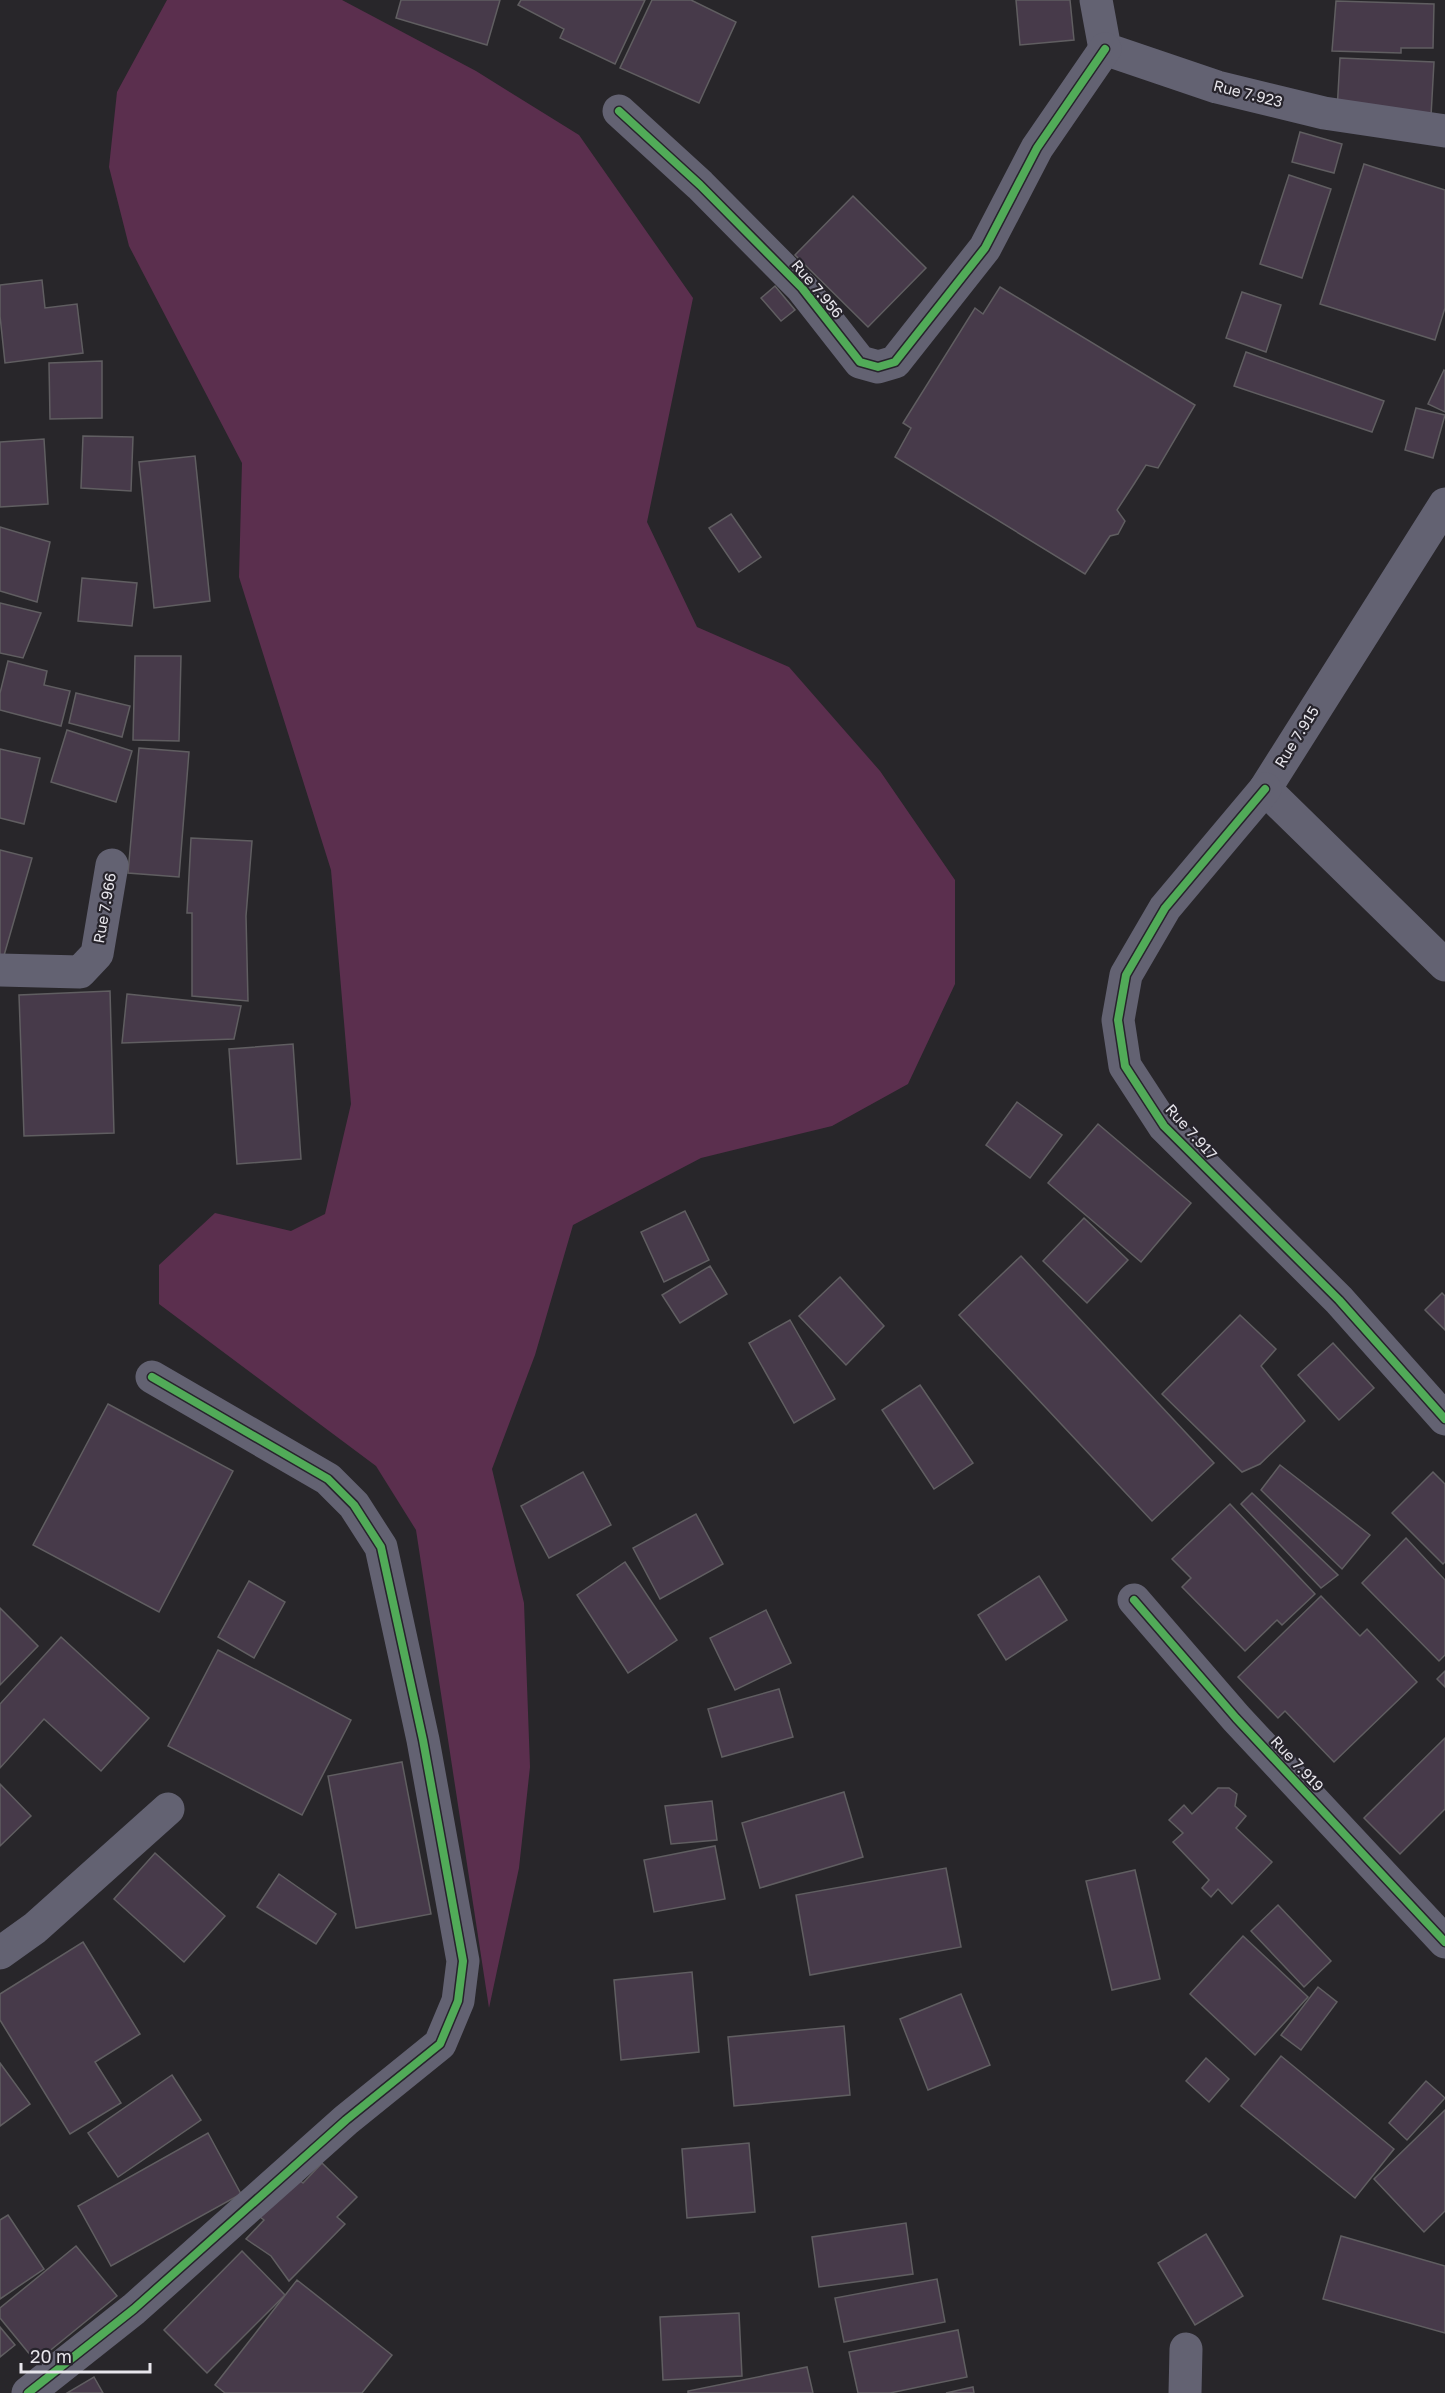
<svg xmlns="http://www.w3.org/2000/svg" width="1445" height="2393" viewBox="0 0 1445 2393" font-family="'Golos Text',sans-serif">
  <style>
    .green { fill: #5b2f4e }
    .building { fill: #473a4a; stroke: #605e61; stroke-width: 1.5 }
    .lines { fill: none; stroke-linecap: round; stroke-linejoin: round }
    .minor { stroke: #636272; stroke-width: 33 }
    .cycleway-casing { stroke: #27242c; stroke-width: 11 }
    .cycleway { stroke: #51ab58; stroke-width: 8 }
    .labels { text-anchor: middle; stroke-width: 4.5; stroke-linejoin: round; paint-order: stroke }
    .street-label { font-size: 15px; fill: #e7e5eb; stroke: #27242c }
  </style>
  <rect width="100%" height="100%" fill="#28262a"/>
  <polygon class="green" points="167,0 342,0 476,71 579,135 693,298 647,522 697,627 789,667 880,771 955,880 955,984 908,1084 832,1126 701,1158 573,1225 535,1355 492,1469 524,1603 530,1767 519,1868 489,2008 416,1530 376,1466 159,1304 159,1265 215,1213 291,1231 325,1214 351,1104 331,870 239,577 242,463 129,246 109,167 117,92"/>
  <g class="building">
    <polygon points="401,0 500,0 487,45 396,18"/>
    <polygon points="521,0 645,0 615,64 560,38 564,29 518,5"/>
    <polygon points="652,0 691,0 736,22 699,103 620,68"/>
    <polygon points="1016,0 1070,0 1074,40 1020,45"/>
    <polygon points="1336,1 1434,4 1433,48 1401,48 1401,53 1332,51"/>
    <polygon points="1340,58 1434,62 1431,116 1337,111"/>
    <polygon points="1300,132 1342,144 1334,173 1292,162"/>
    <polygon points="1364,164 1445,190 1445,308 1435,340 1320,304"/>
    <polygon points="1289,175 1331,189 1302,278 1260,264"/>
    <polygon points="853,196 926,268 868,327 795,255"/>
    <polygon points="42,280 45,308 77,304 83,353 5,363 0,316 0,285"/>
    <polygon points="775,286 795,310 781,321 761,298"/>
    <polygon points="1000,287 1195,405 1158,468 1146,465 1134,484 1117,510 1125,521 1118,534 1110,536 1085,574 895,457 911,428 903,423 975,308 983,314"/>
    <polygon points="1242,292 1281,305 1266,352 1226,338"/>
    <polygon points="1246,352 1384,401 1372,432 1234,386"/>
    <polygon points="102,361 102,418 50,419 49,363"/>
    <polygon points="1444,370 1445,371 1445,412 1428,404"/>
    <polygon points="1416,408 1445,415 1433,458 1405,450"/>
    <polygon points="83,436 133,437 131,491 81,488"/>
    <polygon points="44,439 48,504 0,507 0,442"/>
    <polygon points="195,456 210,601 154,608 139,462"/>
    <polygon points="731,514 761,557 739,572 709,528"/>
    <polygon points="0,527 50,542 37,602 0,591"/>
    <polygon points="82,578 137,583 132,626 78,621"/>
    <polygon points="0,603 41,613 23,658 0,653"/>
    <polygon points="135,656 181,656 179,741 133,740"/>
    <polygon points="8,661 47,671 44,685 70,691 61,726 0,710 0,693"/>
    <polygon points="76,693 130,706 122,737 69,723"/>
    <polygon points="67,730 132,751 116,802 51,782"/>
    <polygon points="139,748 189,752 179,877 128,873"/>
    <polygon points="0,749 40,758 24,824 0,818"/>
    <polygon points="191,838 252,841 246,916 248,1001 192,996 192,913 187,913"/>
    <polygon points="0,850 32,858 3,959 0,958"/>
    <polygon points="110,991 114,1133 24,1136 19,995"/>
    <polygon points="127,994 241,1006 234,1039 122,1043"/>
    <polygon points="293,1044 301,1159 237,1164 229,1049"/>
    <polygon points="1017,1102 1062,1135 1030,1178 986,1145"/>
    <polygon points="1098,1124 1191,1203 1141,1262 1048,1183"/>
    <polygon points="685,1211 709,1260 664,1282 641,1232"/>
    <polygon points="1084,1218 1128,1260 1087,1303 1043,1261"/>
    <polygon points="1021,1256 1214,1463 1152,1521 959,1315"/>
    <polygon points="710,1266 727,1294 680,1323 662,1295"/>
    <polygon points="840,1277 884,1326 846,1365 799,1316"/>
    <polygon points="1442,1293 1445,1296 1445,1330 1425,1310"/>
    <polygon points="1240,1315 1276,1349 1261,1366 1305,1421 1260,1464 1242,1472 1162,1394"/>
    <polygon points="790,1320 835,1399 794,1423 749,1343"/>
    <polygon points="1333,1343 1374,1388 1339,1420 1298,1375"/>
    <polygon points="920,1385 973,1463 934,1489 882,1410"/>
    <polygon points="108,1404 233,1471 159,1612 33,1545"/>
    <polygon points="1280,1465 1370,1535 1342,1569 1261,1490"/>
    <polygon points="583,1472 611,1525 549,1558 521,1506"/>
    <polygon points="1433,1472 1445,1484 1445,1562 1443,1564 1392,1513"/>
    <polygon points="1252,1493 1338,1575 1321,1588 1241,1504"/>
    <polygon points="1230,1504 1315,1594 1282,1625 1277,1620 1245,1651 1182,1587 1191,1578 1172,1559"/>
    <polygon points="696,1514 723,1564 660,1599 633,1548"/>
    <polygon points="1406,1538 1445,1580 1445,1655 1439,1661 1362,1583"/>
    <polygon points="625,1562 677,1640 628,1673 577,1595"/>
    <polygon points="1039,1576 1067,1620 1006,1660 978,1615"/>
    <polygon points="249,1581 285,1602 254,1658 218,1637"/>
    <polygon points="1321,1596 1360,1636 1367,1629 1417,1682 1334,1762 1285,1711 1278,1718 1238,1677"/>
    <polygon points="0,1608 38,1646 0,1685"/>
    <polygon points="766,1610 791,1663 735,1690 710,1638"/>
    <polygon points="61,1637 149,1718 101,1771 44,1719 0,1768 0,1704"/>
    <polygon points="218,1650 351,1720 302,1815 168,1746"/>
    <polygon points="1445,1671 1445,1687 1437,1679"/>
    <polygon points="779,1689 793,1737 722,1757 708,1709"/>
    <polygon points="1445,1738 1445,1809 1400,1854 1364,1818"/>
    <polygon points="402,1762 431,1914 356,1928 328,1776"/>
    <polygon points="0,1784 31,1816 0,1846"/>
    <polygon points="1218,1788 1229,1788 1237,1794 1235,1806 1246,1816 1236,1828 1272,1862 1232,1904 1218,1889 1211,1897 1202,1888 1209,1880 1173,1842 1183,1833 1169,1820 1184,1805 1192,1814"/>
    <polygon points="844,1792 863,1857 760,1888 742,1823"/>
    <polygon points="712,1801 717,1840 671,1844 665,1806"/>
    <polygon points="715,1846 725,1899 654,1912 644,1860"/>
    <polygon points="155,1853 225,1916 184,1962 114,1899"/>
    <polygon points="946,1868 961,1947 810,1975 796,1895"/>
    <polygon points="1135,1870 1160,1979 1112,1990 1086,1881"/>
    <polygon points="279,1874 336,1914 316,1944 257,1907"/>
    <polygon points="1278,1905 1331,1961 1304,1987 1251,1931"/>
    <polygon points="1243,1936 1308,1997 1255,2055 1190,1994"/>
    <polygon points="83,1942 140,2034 95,2062 121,2103 70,2134 0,2020 0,1994"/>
    <polygon points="692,1972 699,2052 621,2060 614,1980"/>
    <polygon points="1318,1987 1337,2002 1301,2050 1281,2035"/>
    <polygon points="961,1994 990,2065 928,2090 900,2019"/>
    <polygon points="844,2026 850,2095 734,2106 728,2037"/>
    <polygon points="1281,2056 1394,2149 1355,2198 1241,2106"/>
    <polygon points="1206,2058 1229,2079 1209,2102 1186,2081"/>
    <polygon points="0,2063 30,2104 0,2126"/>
    <polygon points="172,2075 201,2120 118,2177 88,2133"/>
    <polygon points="1426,2081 1445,2098 1407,2140 1389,2123"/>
    <polygon points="1445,2110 1445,2211 1424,2232 1374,2179"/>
    <polygon points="208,2133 241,2194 111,2266 78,2206"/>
    <polygon points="749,2143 755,2212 687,2218 682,2149"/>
    <polygon points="322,2163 357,2197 337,2217 345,2224 289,2281 271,2256 246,2239 264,2220 260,2217 298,2179 303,2183"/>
    <polygon points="8,2215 44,2269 0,2299 0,2220"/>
    <polygon points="906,2223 913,2274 819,2287 812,2237"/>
    <polygon points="1206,2234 1243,2296 1195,2325 1158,2263"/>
    <polygon points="1341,2236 1445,2266 1445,2333 1323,2299"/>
    <polygon points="76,2246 117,2296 36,2362 0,2318 0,2308"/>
    <polygon points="242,2251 285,2295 207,2373 164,2330"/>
    <polygon points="937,2279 945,2322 844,2342 835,2298"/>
    <polygon points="297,2280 392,2355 362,2393 225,2393 215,2385"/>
    <polygon points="739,2313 742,2376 663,2380 660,2317"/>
    <polygon points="0,2327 15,2345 0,2357"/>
    <polygon points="958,2330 967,2377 890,2393 858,2393 849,2352"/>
    <polygon points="807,2367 813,2393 688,2393 688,2391"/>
    <polygon points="94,2377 103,2393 67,2393"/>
    <polygon points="973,2387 974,2393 946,2393"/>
  </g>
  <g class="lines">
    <g class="minor">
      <polyline points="1096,0 1105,49 1217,87 1324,113 1445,131"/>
      <polyline points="619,111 700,185 802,288 860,362 878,367 895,362 985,248 1037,148 1105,49"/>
      <polyline points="1445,504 1265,789 1445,965"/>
      <polyline points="1265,789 1165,908 1126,975 1118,1020 1125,1066 1164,1126 1339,1300 1445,1419"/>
      <polyline points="0,970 80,972 97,954 112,865"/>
      <polyline points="1134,1600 1236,1718 1445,1942"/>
      <polyline points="0,1953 35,1928 168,1809"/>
      <polyline points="28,2393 134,2309 346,2120 440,2044 458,2001 463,1961 423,1740 381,1547 354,1505 328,1479 152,1377"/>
      <polyline points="1185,2393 1186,2349"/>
    </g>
    <g class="cycleway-casing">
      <g id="cycleway">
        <polyline points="619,111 700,185 802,288 860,362 878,367 895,362 985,248 1037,148 1105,49"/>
        <polyline points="1265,789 1165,908 1126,975 1118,1020 1125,1066 1164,1126 1339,1300 1445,1419"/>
        <polyline points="1134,1600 1236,1718 1445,1942"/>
        <polyline points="28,2393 134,2309 346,2120 440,2044 458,2001 463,1961 423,1740 381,1547 354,1505 328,1479 152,1377"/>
      </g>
    </g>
    <use href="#cycleway" class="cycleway"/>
  </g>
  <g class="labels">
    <g class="street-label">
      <text transform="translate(1248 94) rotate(14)" y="5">Rue 7.923</text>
      <text transform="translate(817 289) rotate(50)" y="5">Rue 7.956</text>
      <text transform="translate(1297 737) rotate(-58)" y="5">Rue 7.915</text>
      <text transform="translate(105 908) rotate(-80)" y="5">Rue 7.966</text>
      <text transform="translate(1191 1132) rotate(48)" y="5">Rue 7.917</text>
      <text transform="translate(1297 1764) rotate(47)" y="5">Rue 7.919</text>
    </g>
  </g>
  <path d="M21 2363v9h129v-9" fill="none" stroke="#e7e5eb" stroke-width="3"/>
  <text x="30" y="2363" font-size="18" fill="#e7e5eb" stroke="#27242c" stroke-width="4.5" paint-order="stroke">20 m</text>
</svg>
